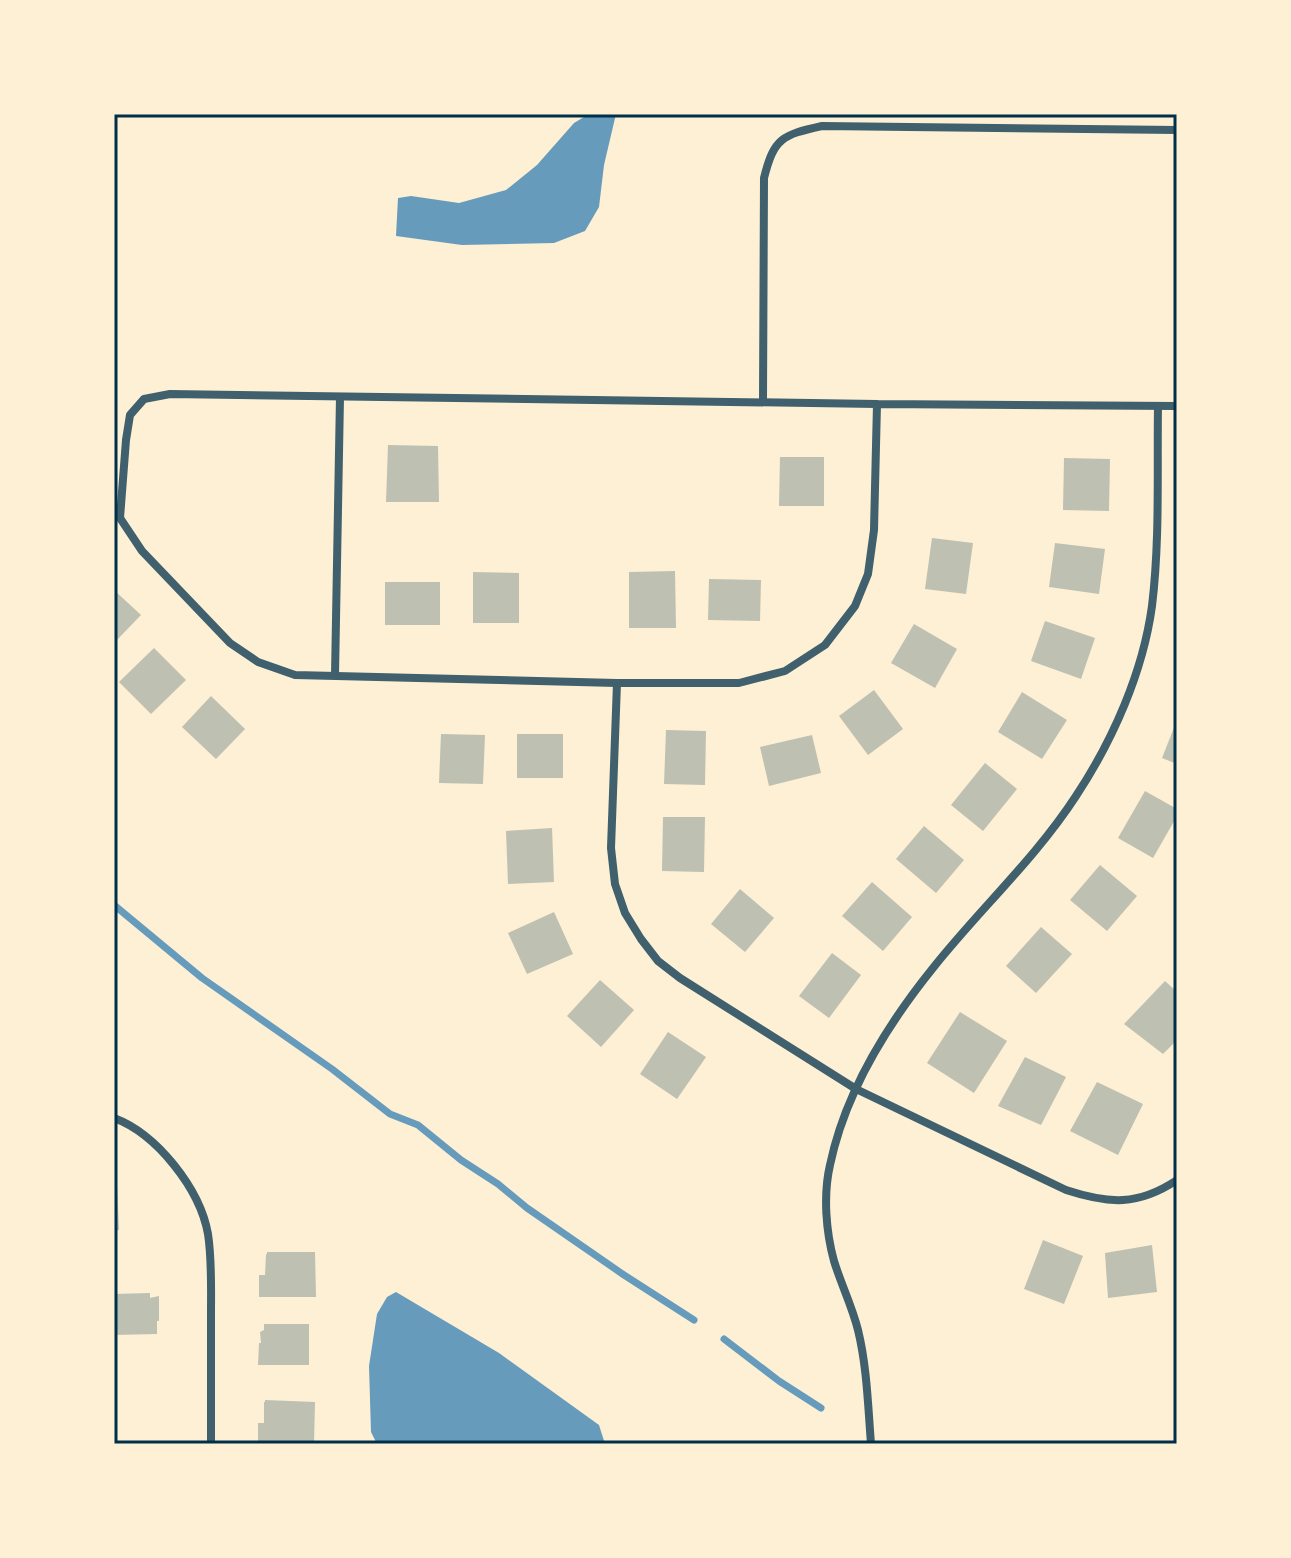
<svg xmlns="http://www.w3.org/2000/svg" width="1291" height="1558" viewBox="0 0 1291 1558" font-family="Commissioner,sans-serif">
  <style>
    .water { fill: #669bbc }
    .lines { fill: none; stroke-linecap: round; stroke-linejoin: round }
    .stream { stroke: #669bbc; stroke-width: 7 }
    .building { fill: #bec0b2 }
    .minor { stroke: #3f606c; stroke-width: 8 }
    .neatline { fill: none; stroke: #003049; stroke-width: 3 }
  </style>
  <rect width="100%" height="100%" fill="#fdf0d5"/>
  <g class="water">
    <polygon points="589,114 616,114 604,165 599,207 585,231 554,243 462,245 396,236 398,198 411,196 459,203 506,190 537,165 574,123"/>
    <polygon points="396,1292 499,1353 599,1425 605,1444 377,1444 371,1432 369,1366 377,1314 387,1297"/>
  </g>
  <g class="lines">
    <g class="stream">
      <polyline points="114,905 202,978 332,1069 390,1114 418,1125 461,1160 498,1184 527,1208 624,1275 694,1320"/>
      <polyline points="724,1339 779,1381 821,1408"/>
    </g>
  </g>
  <g class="building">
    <polygon points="388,445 438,446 439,502 386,502"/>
    <polygon points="780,457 824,457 824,506 779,506"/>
    <polygon points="1064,458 1110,459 1109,511 1063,510"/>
    <polygon points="932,538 973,543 966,594 925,589"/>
    <polygon points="1055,543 1105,549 1099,594 1049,587"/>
    <polygon points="675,571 676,628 629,628 629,572"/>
    <polygon points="473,572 519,573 519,623 473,623"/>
    <polygon points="709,579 761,580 760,621 708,620"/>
    <rect x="385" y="582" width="55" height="43"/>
    <polygon points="114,590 141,615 114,643"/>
    <polygon points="1045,621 1095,638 1081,679 1031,661"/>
    <polygon points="914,624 957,649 935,688 891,663"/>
    <polygon points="154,648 186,680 151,714 119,682"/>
    <polygon points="874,690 903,729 868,755 839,716"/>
    <polygon points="1022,692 1067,720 1042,759 998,732"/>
    <polygon points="211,696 245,729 216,759 182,727"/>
    <polygon points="1177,720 1177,764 1162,758"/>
    <polygon points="666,730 706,731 705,785 664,784"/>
    <polygon points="441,734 485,735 483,784 439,783"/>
    <rect x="517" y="734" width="46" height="44"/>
    <polygon points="812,735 821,773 769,786 760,747"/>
    <polygon points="985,763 1017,789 983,831 951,805"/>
    <polygon points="1145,791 1177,809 1177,816 1153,858 1118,838"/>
    <polygon points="663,817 705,817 704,872 662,871"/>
    <polygon points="924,826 964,860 936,893 896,859"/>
    <polygon points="552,828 554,882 508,884 506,831"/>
    <polygon points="1100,865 1137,896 1107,931 1070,900"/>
    <polygon points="872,882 912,917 883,951 842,916"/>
    <polygon points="740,889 774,918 745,952 711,924"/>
    <polygon points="554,912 573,954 527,974 508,933"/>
    <polygon points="1041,927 1072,954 1036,993 1006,966"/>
    <polygon points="832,953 861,975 829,1018 799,996"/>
    <polygon points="600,980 634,1010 601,1047 567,1016"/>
    <polygon points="1165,981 1177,992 1177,1040 1163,1054 1124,1024"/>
    <polygon points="960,1012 1007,1041 974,1093 927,1063"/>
    <polygon points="668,1032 706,1057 677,1099 640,1074"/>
    <polygon points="1025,1057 1066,1077 1041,1125 998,1106"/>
    <polygon points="1097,1082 1143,1104 1118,1155 1070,1131"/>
    <polygon points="114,1184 117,1184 119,1230 114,1230"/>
    <polygon points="1043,1240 1083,1256 1064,1304 1024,1289"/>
    <polygon points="1152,1245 1157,1292 1108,1298 1105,1253"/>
    <polygon points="267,1252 315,1252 316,1297 259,1297 259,1275 265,1275 266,1254 267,1254"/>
    <polygon points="150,1293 150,1298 159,1296 159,1321 157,1321 157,1334 114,1335 114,1294"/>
    <polygon points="264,1324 309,1324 309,1365 258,1365 259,1343 261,1343 260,1332 264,1330"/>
    <polygon points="265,1400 315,1402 314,1444 258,1444 258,1423 264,1423 264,1402 265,1402"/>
  </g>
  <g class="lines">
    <g class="minor">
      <path d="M763 401 764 178C774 138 782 135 822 126L1177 130"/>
      <polyline points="877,404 874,530 868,574 855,606 825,645 785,671 739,683 617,683 295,675 258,662 230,643 142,551 120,518 126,440 130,415 144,399 170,394 877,404 1177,406"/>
      <polyline points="335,675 340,397"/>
      <path d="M617 683 611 848 615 884 625 913 641 939 658 961 680 978 856 1089 1066 1190C1109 1204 1138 1206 1177 1180"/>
      <path d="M114 1118C157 1134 200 1189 208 1234 212 1260 211 1287 211 1314 211 1357 211 1401 211 1444"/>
      <path d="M871 1444C868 1406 867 1367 858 1330 852 1306 841 1284 834 1261 826 1232 823 1195 830 1165 845 1093 887 1025 933 968 979 910 1035 859 1076 796 1113 740 1143 672 1152 606 1160 540 1157 472 1158 406"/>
    </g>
  </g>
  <rect width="1291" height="1558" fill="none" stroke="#fdf0d5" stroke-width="232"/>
  <rect x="116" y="116" width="1059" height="1326" class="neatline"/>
</svg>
